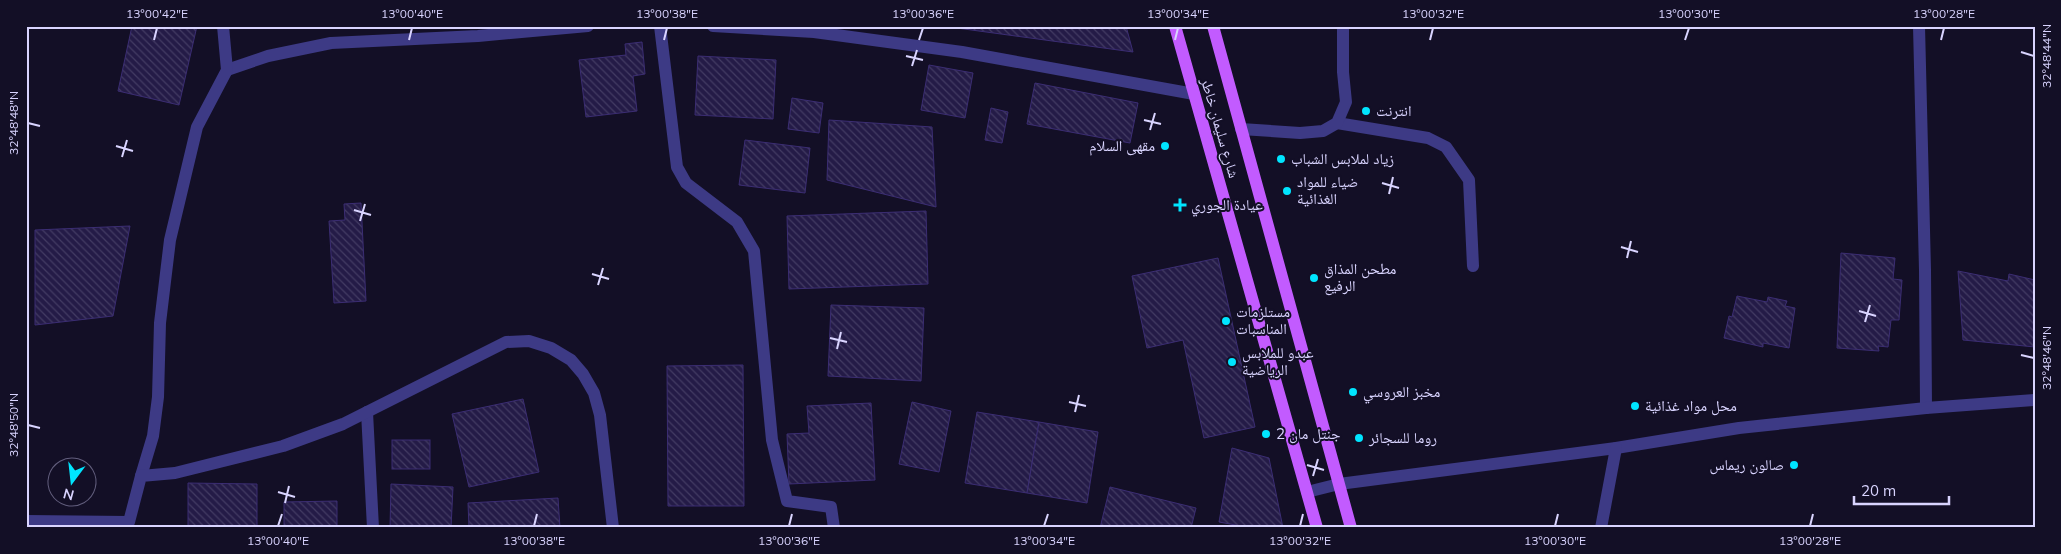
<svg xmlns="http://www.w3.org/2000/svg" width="2061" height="554" viewBox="0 0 2061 554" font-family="Mulish,'Noto Naskh Arabic',sans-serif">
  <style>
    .building { fill: url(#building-back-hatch); stroke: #3b2d73 }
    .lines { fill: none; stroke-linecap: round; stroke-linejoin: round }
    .minor { stroke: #3d3a85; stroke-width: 12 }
    .major { stroke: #c25bff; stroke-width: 12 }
    .ticks { fill: none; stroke: #d9d4ff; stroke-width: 2 }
    .poi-dot { fill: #00e5ff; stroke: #130f26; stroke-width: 2 }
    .labels { text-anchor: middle; stroke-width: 4; stroke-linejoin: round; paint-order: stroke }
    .poi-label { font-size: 15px; fill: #d9d4ff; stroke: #130f26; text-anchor: start }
    .street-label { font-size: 15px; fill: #d9d4ff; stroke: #130f26 }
    .neatline { fill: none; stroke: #d9d4ff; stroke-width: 2 }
    .ticks-label { font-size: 12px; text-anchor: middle; fill: #d9d4ff }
  </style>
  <defs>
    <pattern id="building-back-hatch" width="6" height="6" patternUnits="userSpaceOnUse" patternTransform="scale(1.25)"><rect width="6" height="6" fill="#241b47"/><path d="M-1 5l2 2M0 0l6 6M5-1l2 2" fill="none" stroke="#433b63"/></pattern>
  </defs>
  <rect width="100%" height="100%" fill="#130f26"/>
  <g class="building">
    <polygon points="132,26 197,26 179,105 118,91"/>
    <polygon points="942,26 1126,26 1133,52"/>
    <polygon points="642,42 645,74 633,76 637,111 586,117 579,60 626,55 625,44"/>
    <polygon points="698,56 776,60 773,119 695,115"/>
    <polygon points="929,65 973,73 965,118 921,110"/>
    <polygon points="1035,83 1138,103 1130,143 1027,124"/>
    <polygon points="792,98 823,103 819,133 788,129"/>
    <polygon points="991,108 1008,112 1002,143 985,140"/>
    <polygon points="829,120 932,127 936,207 827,180"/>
    <polygon points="745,140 810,148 805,193 739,185"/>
    <polygon points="361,203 366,301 334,303 329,221 345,220 344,204"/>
    <polygon points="926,211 928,284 789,289 787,216"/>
    <polygon points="130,226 113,316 35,325 35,230"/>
    <polygon points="1841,253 1895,258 1893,279 1902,280 1899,320 1891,320 1888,347 1878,346 1879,351 1837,348"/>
    <polygon points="1218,258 1255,427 1204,438 1183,340 1147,348 1132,276"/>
    <polygon points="1958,271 2008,281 2009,274 2035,280 2035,347 1963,340"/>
    <polygon points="1737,296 1767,302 1768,297 1787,301 1785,306 1795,308 1789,348 1763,343 1763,347 1724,338 1729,316 1732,317"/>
    <polygon points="831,305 924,308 921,381 828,376"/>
    <polygon points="743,365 744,506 668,506 667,366"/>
    <polygon points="523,399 539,472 469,487 452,414"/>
    <polygon points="912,402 951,411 939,472 899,464"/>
    <polygon points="871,403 875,480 789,484 787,434 809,433 807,406"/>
    <polygon points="977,412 1039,422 1027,493 965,483"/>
    <polygon points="1039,422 1098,432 1087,503 1027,493"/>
    <rect x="392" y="440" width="38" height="29"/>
    <polygon points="1232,448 1269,458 1283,528 1252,528 1219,522"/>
    <polygon points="188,483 257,484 257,528 188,528"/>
    <polygon points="391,484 453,487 451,528 390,528"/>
    <polygon points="1110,487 1196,508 1191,528 1100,528"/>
    <polygon points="558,498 560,528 469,528 468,503"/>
    <polygon points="337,501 337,528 284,528 284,502"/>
  </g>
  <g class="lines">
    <g class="minor">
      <polyline points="660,26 677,167 686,183 737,222 754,251 772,440 787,501 831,507 834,528"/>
      <polyline points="713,26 814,32 962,52 1194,94"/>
      <polyline points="1919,26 1925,270 1926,408"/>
      <polyline points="227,70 268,56 331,43 478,36 588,26"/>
      <polyline points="1337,123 1428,138 1446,147 1469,180 1473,266"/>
      <polyline points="1241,129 1300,133 1323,131 1337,123 1346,102 1343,72 1343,26"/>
      <polyline points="367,412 373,528"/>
      <polyline points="141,476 153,436 158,397 160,323 170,240 197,127 227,70 223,26"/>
      <polyline points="1307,492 1339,484 1616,448 1739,428 1926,408 2035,400"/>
      <polyline points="26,521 129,522 141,476 175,473 283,446 343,424 506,342 529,341 551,348 571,360 583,374 594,393 600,415 613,528"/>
      <polyline points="1601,528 1616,448"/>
    </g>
    <g class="major">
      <polyline points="1175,26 1317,528"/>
      <polyline points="1213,26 1351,528"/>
    </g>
  </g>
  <path class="ticks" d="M154 40 157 28M409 40 412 28M664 40 667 28M919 40 923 28M1175 40 1178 28M1430 40 1433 28M1685 40 1689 28M1941 40 1944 28M2021 52 2034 56M906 56 923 60M912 66 917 50M1144 120 1161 124M28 123 40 126M1150 130 1155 113M116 146 133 151M122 157 127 140M1382 183 1399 188M1389 194 1393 177M354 210 371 215M360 221 365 204M1621 247 1638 252M1627 258 1631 241M592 274 609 279M598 285 603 268M1859 311 1876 316M1865 322 1870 305M830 338 847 342M837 349 841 332M2021 355 2034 358M1069 402 1086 406M1075 412 1079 395M28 425 40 428M1307 465 1324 470M1313 476 1318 459M278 492 295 497M285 503 289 486M278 526 282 514M534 526 537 514M789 526 792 514M1044 526 1048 514M1300 526 1303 514M1555 526 1558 514M1810 526 1813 514"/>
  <g class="poi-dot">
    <circle cx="1366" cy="111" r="5"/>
    <circle cx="1165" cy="146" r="5"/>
    <circle cx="1281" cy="159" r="5"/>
    <circle cx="1287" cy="191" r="5"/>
    <path d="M1177.5 197.5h5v5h5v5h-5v5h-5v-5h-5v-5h5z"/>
    <circle cx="1314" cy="278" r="5"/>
    <circle cx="1226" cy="321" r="5"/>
    <circle cx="1232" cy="362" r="5"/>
    <circle cx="1353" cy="392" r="5"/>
    <circle cx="1635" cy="406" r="5"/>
    <circle cx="1266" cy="434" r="5"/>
    <circle cx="1359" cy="438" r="5"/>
    <circle cx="1794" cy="465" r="5"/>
  </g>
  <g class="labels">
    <g class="poi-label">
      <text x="1376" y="116">انترنت</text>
      <text x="1155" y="151" text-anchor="end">مقهى السلام</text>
      <text x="1291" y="164">زياد لملابس الشباب</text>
      <text x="1297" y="187">ضياء للمواد<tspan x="1297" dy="17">الغذائية</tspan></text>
      <text x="1191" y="210">عيادة الجوري</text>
      <text x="1324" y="274">مطحن المذاق<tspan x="1324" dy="17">الرفيع</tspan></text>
      <text x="1236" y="317">مستلزمات<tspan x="1236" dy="17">المناسبات</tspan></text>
      <text x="1242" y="358">عبدو للملابس<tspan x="1242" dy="17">الرياضية</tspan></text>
      <text x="1363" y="397">مخبز العروسي</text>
      <text x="1645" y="411">محل مواد غذائية</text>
      <text x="1276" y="439">جنتل مان 2</text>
      <text x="1369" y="443">روما للسجائر</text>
      <text x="1784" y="470" text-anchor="end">صالون ريماس</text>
    </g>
    <g class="street-label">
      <text transform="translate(1220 128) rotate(74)" y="5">شارع سليمان خاطر</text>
    </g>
  </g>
  <rect width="2061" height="554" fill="none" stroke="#130f26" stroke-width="55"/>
  <g transform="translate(72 482) rotate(195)"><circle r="24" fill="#130f26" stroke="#625e7d"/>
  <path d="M0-4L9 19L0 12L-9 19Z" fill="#00e5ff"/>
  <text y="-8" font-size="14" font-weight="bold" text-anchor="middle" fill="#d9d4ff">N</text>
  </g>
  <path d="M1854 496v8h95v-8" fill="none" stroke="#d9d4ff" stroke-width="2.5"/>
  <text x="1861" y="496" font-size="15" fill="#d9d4ff" stroke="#130f26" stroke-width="4" paint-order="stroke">20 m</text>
  <rect x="28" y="28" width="2006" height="498" class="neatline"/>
  <g class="ticks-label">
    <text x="157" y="18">13°00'42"E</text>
    <text x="412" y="18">13°00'40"E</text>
    <text x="667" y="18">13°00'38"E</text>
    <text x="923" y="18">13°00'36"E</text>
    <text x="1178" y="18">13°00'34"E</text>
    <text x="1433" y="18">13°00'32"E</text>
    <text x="1689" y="18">13°00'30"E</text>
    <text x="1944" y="18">13°00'28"E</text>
    <text transform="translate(2047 56) rotate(-90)" y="4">32°48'44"N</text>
    <text transform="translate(14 123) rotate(-90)" y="4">32°48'48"N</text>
    <text transform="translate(2047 358) rotate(-90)" y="4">32°48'46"N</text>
    <text transform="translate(14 425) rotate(-90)" y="4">32°48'50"N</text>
    <text x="278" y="545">13°00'40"E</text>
    <text x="534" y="545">13°00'38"E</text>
    <text x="789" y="545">13°00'36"E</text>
    <text x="1044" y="545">13°00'34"E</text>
    <text x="1300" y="545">13°00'32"E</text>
    <text x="1555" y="545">13°00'30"E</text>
    <text x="1810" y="545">13°00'28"E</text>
  </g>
</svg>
